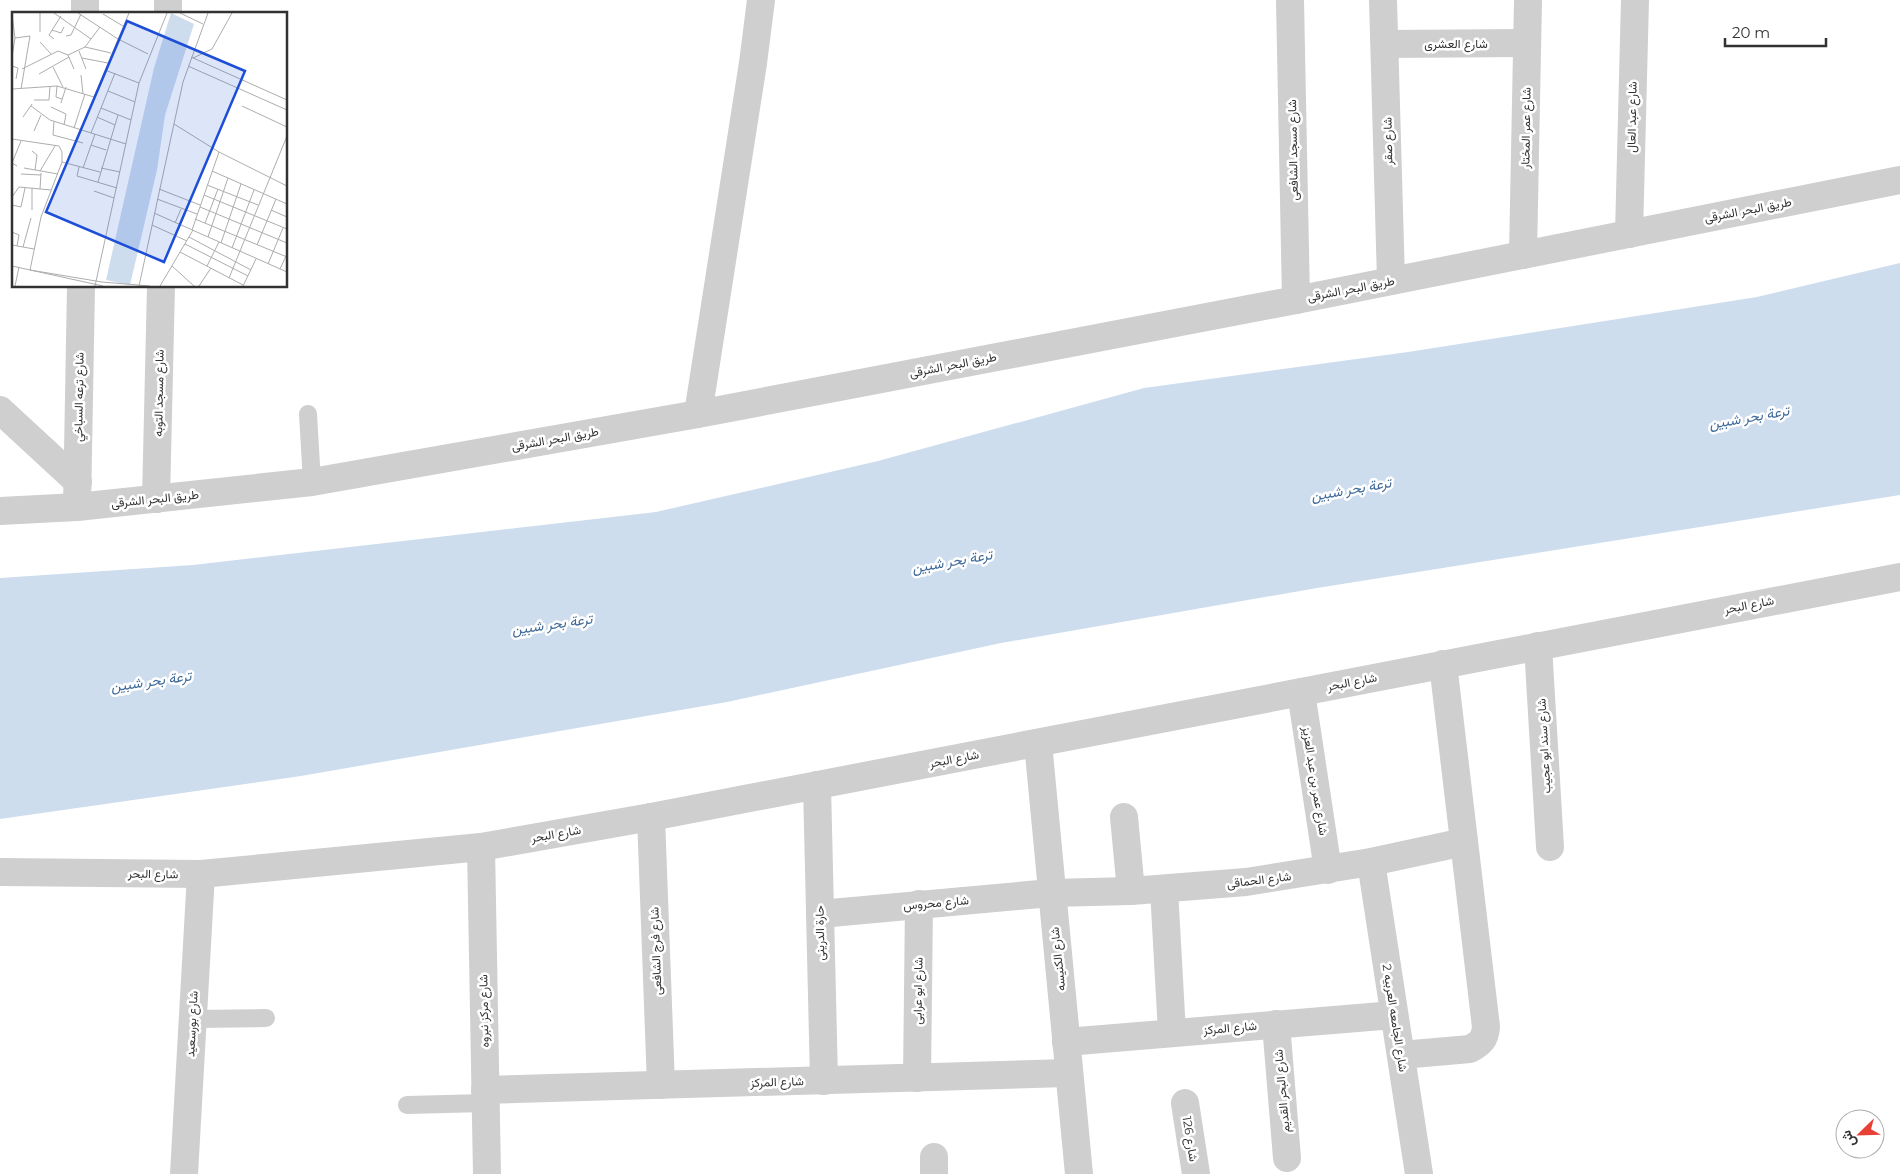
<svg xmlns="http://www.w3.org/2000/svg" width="1900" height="1174" viewBox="0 0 1900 1174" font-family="Montserrat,Vazirmatn,sans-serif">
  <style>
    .water { fill: #cdddee }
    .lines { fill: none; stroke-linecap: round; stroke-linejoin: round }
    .service { stroke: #cfcfcf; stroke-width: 18 }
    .minor { stroke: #cfcfcf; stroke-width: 28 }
    .tertiary { stroke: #cfcfcf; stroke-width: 28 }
    .labels { text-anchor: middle; stroke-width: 5; stroke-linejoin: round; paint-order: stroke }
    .street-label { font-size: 12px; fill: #323232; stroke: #fff }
    .water-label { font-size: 14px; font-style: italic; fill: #3d6898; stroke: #fff }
    .inset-road { fill: none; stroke: #adadad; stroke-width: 1 }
    .view { fill: #1d4ed8; fill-opacity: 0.15; stroke: #1d4ed8; stroke-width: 2.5 }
    .inset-edge { fill: none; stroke: #323232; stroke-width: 2.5 }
  </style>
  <rect width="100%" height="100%" fill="#fff"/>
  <polygon class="water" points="1900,263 1900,495 1317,588 1001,643 727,702 301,776 0,819 0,578 193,565 656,512 878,461 1144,388 1408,352 1757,297"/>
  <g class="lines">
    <g class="service">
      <polyline points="308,414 312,482"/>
      <polyline points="193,1019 266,1018"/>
      <polyline points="407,1105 485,1103"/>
    </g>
    <g class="minor">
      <polyline points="1290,0 1296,300"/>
      <polyline points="1383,0 1391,281"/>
      <polyline points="85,14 85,0"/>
      <polyline points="168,14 168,0"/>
      <polyline points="1385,44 1527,43"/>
      <polyline points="1629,234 1635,0"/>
      <polyline points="1523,255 1528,0"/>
      <polyline points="0,410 78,482"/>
      <polyline points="698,414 753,63 761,0"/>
      <polyline points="156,499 161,286"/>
      <polyline points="77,507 81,286"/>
      <polyline points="1538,646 1550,847"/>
      <polyline points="1301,692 1328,870"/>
      <polyline points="1038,743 1079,1174"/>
      <polyline points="817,785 824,1081"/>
      <polyline points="651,817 661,1085"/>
      <polyline points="1124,817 1131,891"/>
      <polyline points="481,847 487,1174"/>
      <polyline points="1371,862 1419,1174"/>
      <polyline points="1164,889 1172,1033"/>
      <polyline points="820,914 1051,893 1131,891 1246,882 1371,862 1464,842"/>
      <polyline points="1276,1024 1287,1158"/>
      <polyline points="1066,1042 1394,1015"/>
      <path d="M1401 1055 1470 1049C1481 1043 1485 1039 1486 1027L1443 664"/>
      <polyline points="917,1078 919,904"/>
      <polyline points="485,1090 1068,1073"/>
      <polyline points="1185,1103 1196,1174"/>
      <polyline points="934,1157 934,1174"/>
      <polyline points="184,1174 201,874"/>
    </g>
    <g class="tertiary">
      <polyline points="0,511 77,507 312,482 698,414 1296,300 1900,180"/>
      <polyline points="0,872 201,874 481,847 651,817 1900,577"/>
    </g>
  </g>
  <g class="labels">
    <g class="street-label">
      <text x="1456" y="48">شارع العشرى</text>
      <text transform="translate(1632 117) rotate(-89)" y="4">شارع عبد العال</text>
      <text transform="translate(1526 128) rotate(-89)" y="4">شارع عمر المختار</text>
      <text transform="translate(1388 141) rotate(-91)" y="4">شارع صقر</text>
      <text transform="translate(1293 150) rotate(-91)" y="4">شارع مسجد الشافعى</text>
      <text transform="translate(1748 210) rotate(-11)" y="4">طريق البحر الشرقى</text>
      <text transform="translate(1351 289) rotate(-11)" y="4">طريق البحر الشرقى</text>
      <text transform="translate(953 365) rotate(-11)" y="4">طريق البحر الشرقى</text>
      <text transform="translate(159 393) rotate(-89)" y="4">شارع مسجد التوبه</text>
      <text transform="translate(79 397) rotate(-89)" y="4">شارع ترعه السباخي</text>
      <text transform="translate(555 439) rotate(-10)" y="4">طريق البحر الشرقى</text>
      <text transform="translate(155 499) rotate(-6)" y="4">طريق البحر الشرقى</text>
      <text transform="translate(1749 605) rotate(-11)" y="4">شارع البحر</text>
      <text transform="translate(1352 682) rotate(-11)" y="4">شارع البحر</text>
      <text transform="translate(1544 746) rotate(-93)" y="4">شارع سند ابو عجيب</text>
      <text transform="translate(954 759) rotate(-11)" y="4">شارع البحر</text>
      <text transform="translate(1315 781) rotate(81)" y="4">شارع عمر بن عبد العزيز</text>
      <text transform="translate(556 834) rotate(-10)" y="4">شارع البحر</text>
      <text transform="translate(153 874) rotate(1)" y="4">شارع البحر</text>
      <text transform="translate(1259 880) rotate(-7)" y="4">شارع الحماقى</text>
      <text transform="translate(936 903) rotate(-5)" y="4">شارع محروس</text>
      <text transform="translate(820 933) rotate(-91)" y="4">حارة الدرينى</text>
      <text transform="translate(656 951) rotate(-92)" y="4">شارع فرج الشافعى</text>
      <text transform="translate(1058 959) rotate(-96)" y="4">شارع الكنيسه</text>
      <text transform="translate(918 991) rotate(-89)" y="4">شارع ابو عرابى</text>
      <text transform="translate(484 1011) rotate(-91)" y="4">شارع مركز نبروه</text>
      <text transform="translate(1395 1018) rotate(81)" y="4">شارع الجامعه العربيه 2</text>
      <text transform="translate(192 1024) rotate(-87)" y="4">شارع بورسعيد</text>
      <text transform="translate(1230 1028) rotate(-5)" y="4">شارع المركز</text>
      <text transform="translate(777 1082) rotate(-2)" y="4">شارع المركز</text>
      <text transform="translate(1282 1091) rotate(-95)" y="4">شارع البحر القديم</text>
      <text transform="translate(1190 1139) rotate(81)" y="4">شارع 126</text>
    </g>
    <g class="water-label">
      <text transform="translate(1749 417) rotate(-10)" y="5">ترعة بحر شبين</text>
      <text transform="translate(1351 489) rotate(-10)" y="5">ترعة بحر شبين</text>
      <text transform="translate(952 561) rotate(-10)" y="5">ترعة بحر شبين</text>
      <text transform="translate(552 624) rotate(-8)" y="5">ترعة بحر شبين</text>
      <text transform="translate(151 681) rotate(-8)" y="5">ترعة بحر شبين</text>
    </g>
  </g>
  <g transform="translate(12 12)">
    <rect width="275" height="275" fill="#fff"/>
    <path d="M159 1 182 12 153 103 145 158 118 273 94 268 142 56Z" fill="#cdddee"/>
    <path class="inset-road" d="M42 1 79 27M66 1 106 27 136 42M168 1 191 12M91 2 111 14M0 3 3 26 0 45M40 18 49 21 52 15M28 20V1M54 24 59 23 69 2M3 26 18 24 9 77M42 27 37 23 49 4M28 30 39 42M73 35 99 41M67 39 74 57M56 43 73 35 88 15M179 45 275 88M70 46 96 51M181 46 200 37 220 1M0 54 6 56 4 67M176 54 275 98M41 55 51 75M10 57 46 39 56 43 62 57M93 58 127 71M27 62 57 45M69 63 71 82M45 74 44 85 50 87M0 77 45 74 82 85 117 1M96 79 123 90M22 88H37L38 74M49 91 54 75M19 94 38 108 114 132M230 94 275 115M39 95 54 102 52 113M89 96 119 108M11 105 20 92M85 105 103 113M42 109 41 123 71 131M162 112 207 140 275 174M62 116 73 82M22 119 29 103M79 121 103 61M0 127 47 134 50 140V150L29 205 18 258M79 133 94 138M20 139 25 143 23 158M50 150 88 160M5 154 0 151 9 129M67 155 65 164 105 176M12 156 46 162M71 156 83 122M89 156 108 160M28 159 43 134M200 159 275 192M9 162 29 163M86 170 106 103M195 173 246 193M28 177 29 161M147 177 188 193M82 179 102 186M192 183 275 217M0 185 7 175 39 178M145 187 185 202M0 193 9 195 13 176M188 195 275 231M20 198V176M259 198 275 205M142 201 275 260M183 207 275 245M163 211 169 197M193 211 206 177M140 213 175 229M180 218 207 140M0 220 7 223 5 234M177 225 239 258M196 225 216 166M209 231 229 172M173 232 236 264M0 233 22 237M245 233 264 187M11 235 19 206M220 236 242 178M168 240 231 273M256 252 271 216M0 254 91 274M160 254 182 274M195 254 207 230M268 257 275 242M18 258 90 270 138 274M217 266 275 124M3 274 7 255M83 274 127 71 155 1M127 274 171 70 196 1M148 274 181 218M187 274 199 256M231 274 244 247"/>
    <path class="view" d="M115 9 233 59 152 250 34 200Z"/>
    <rect width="275" height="275" class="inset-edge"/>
  </g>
  <g transform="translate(1860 1134) rotate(247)"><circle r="24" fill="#ffffff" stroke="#adadad"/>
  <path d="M0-4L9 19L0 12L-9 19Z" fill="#e94035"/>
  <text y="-8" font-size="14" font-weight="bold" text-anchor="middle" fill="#323232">ش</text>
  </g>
  <path d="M1725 38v8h101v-8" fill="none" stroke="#323232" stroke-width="2.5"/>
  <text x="1732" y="38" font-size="15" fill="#323232" stroke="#ffffff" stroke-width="4" paint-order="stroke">20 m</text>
</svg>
